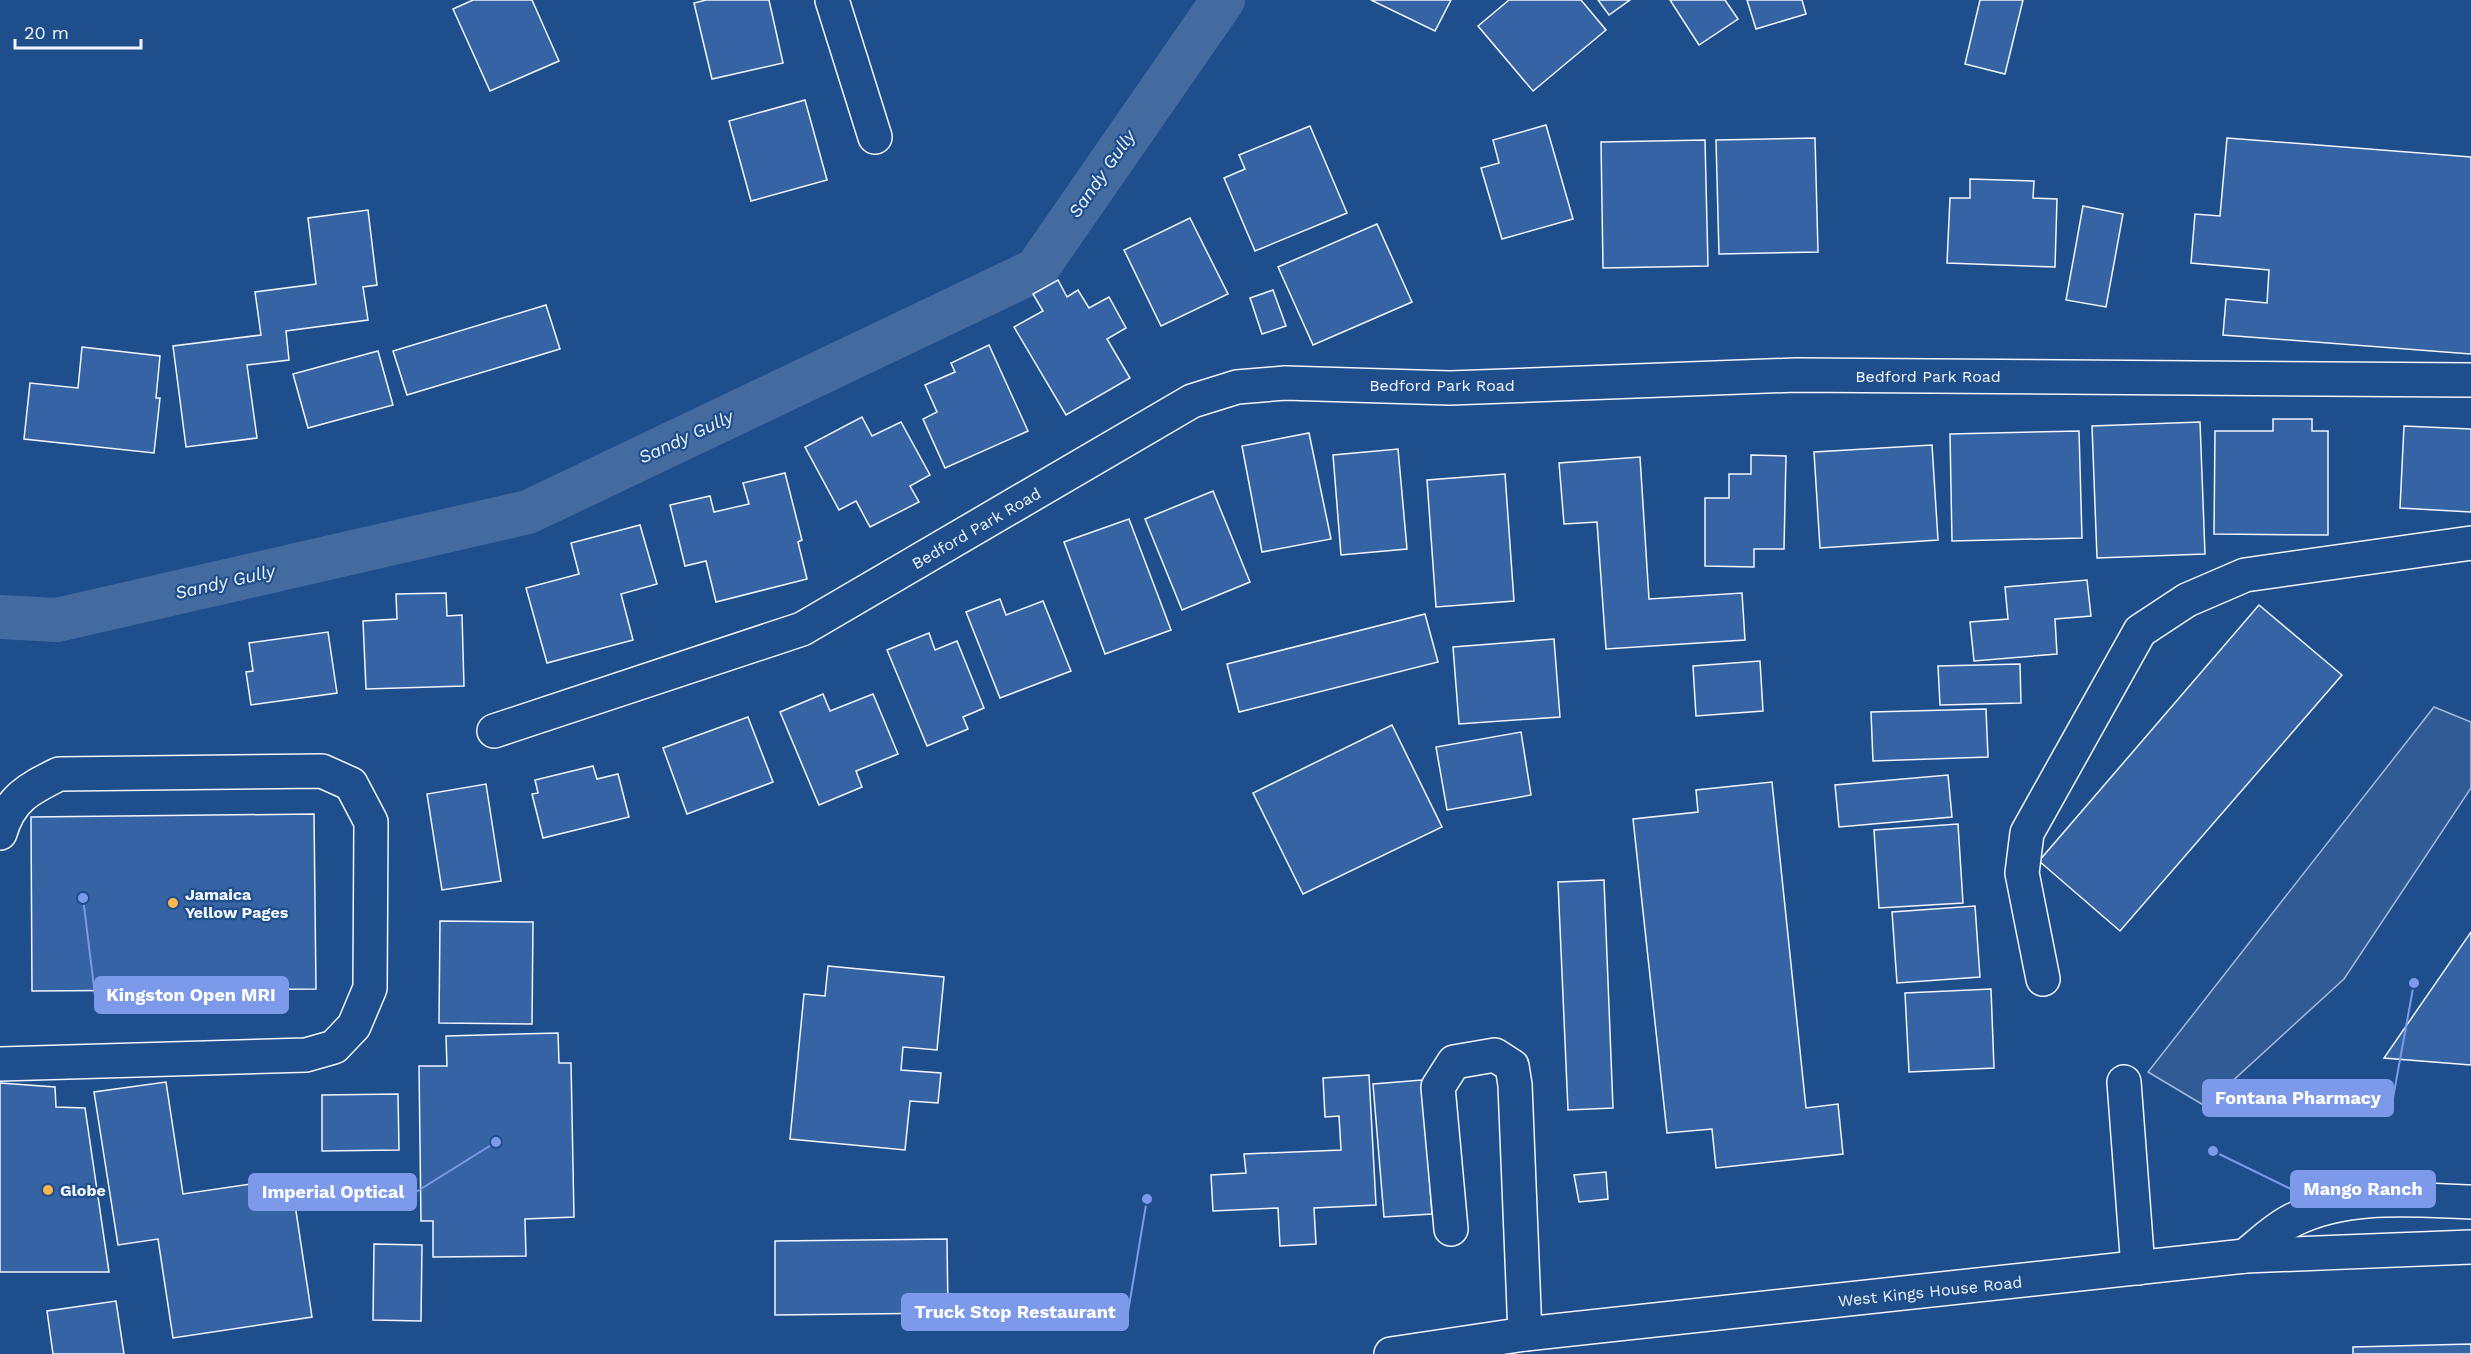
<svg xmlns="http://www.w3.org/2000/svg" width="2471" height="1354" viewBox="0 0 2471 1354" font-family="'Work Sans',sans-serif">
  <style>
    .built { fill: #305b95; stroke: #a8bbd7; stroke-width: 1.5 }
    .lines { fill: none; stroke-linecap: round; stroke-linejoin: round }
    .canal { stroke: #446ba0; stroke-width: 44 }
    .building { fill: #3563a3; stroke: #f2f6ff; stroke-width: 1.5 }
    .minor-casing { stroke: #f2f6ff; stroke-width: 36 }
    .major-casing { stroke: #f2f6ff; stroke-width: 36 }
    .minor { stroke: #1f4e8c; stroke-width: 33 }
    .major { stroke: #1f4e8c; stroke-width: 33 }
    .poi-dot { fill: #ffb74d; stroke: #1f4e8c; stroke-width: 2 }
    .labels { text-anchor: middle; stroke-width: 4.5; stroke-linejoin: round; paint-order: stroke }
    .street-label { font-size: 16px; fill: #f2f6ff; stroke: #1f4e8c }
    .poi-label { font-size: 16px; font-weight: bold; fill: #f2f6ff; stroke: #1f4e8c; text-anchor: start }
    .water-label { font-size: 18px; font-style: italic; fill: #f2f6ff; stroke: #1f4e8c }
    .leader { fill: none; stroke: #7d9aea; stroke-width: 2 }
    .callout-dot { fill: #7d9aea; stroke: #1f4e8c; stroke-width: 2 }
    .callout { fill: #7d9aea; stroke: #7d9aea; stroke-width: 2 }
    .callout-label { font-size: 18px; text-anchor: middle; font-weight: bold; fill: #fff }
  </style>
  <rect width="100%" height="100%" fill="#1f4e8c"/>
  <polygon class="built" points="2434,707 2471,722 2471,788 2344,979 2205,1106 2148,1072"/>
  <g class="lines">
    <polyline class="canal" points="0,617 57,620 528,512 1036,270 1223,0"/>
  </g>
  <g class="building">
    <polygon points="473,0 532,0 559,61 490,91 453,9"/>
    <polygon points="706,0 769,0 783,63 712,79 694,3"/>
    <polygon points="1371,0 1451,0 1435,31"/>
    <polygon points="1509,0 1581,0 1606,30 1533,91 1478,26"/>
    <polygon points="1598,0 1630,0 1609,15"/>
    <polygon points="1670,0 1725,0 1738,19 1699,45"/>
    <polygon points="1747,0 1802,0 1806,14 1756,29"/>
    <polygon points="1980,0 2023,0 2005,74 1965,64"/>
    <polygon points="805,100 827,180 751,201 729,121"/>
    <polygon points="1546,125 1573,219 1502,239 1481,168 1499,163 1493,140"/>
    <polygon points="1310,126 1347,213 1255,251 1224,178 1245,169 1239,155"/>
    <polygon points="1815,138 1818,252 1719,254 1716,140"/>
    <polygon points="2227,138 2471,157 2471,354 2223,335 2226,299 2267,303 2269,270 2191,263 2195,214 2220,216"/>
    <polygon points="1705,140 1708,266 1603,268 1601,142"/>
    <polygon points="1970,179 2034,181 2033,198 2057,199 2055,267 1947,263 1950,198 1970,198"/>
    <polygon points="2083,206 2123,214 2106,307 2066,300"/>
    <polygon points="368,210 377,285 363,287 368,320 286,331 289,360 247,365 257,438 186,447 173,346 261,335 255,292 316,284 308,218"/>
    <polygon points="1190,218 1228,294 1161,326 1124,250"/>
    <polygon points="1377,224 1412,302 1313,345 1278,267"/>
    <polygon points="1058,280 1067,297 1078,290 1089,308 1109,297 1126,328 1107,339 1130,378 1066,415 1014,327 1043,311 1033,294"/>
    <polygon points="1273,290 1286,326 1262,334 1250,298"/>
    <polygon points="546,305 560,349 407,395 393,351"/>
    <polygon points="989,345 1028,431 945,468 923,419 937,412 925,385 955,372 951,363"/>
    <polygon points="82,347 160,356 156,398 160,398 154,453 24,439 30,383 78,388"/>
    <polygon points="378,351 393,405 308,428 293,374"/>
    <polygon points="862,417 872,436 901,422 930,475 910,486 919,502 870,527 856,501 839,510 805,447"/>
    <polygon points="2273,419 2312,419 2312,431 2328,431 2328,535 2214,534 2215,431 2273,431"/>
    <polygon points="2200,422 2205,554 2097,558 2092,426"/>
    <polygon points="2404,426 2471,429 2471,512 2400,508"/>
    <polygon points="2079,431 2082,538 1952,541 1950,434"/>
    <polygon points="1309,433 1331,539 1262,552 1242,446"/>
    <polygon points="1932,445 1938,540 1820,548 1814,452"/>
    <polygon points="1398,449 1407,549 1341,555 1333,455"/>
    <polygon points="1751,455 1786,456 1784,549 1754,549 1754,567 1705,566 1705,498 1729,498 1729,474 1751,474"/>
    <polygon points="1640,457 1649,599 1742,593 1745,640 1606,649 1597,522 1564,524 1559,463"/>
    <polygon points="785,473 802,540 798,542 807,579 716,602 706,561 685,566 670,505 710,496 714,512 749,504 743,483"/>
    <polygon points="1505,474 1514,601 1436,607 1427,480"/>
    <polygon points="1213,491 1250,582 1182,610 1145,519"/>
    <polygon points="1129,519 1171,630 1105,654 1064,542"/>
    <polygon points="640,525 657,584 621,594 633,640 547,663 526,588 579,574 571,543"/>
    <polygon points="2087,580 2091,616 2055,619 2057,654 1974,661 1970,622 2008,619 2005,587"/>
    <polygon points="446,593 447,616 462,615 464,686 366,689 363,621 397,619 396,594"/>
    <polygon points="1000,599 1006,615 1043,601 1071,671 1000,698 966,612"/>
    <polygon points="2259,605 2342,675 2120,931 2039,861"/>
    <polygon points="1425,614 1438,662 1239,712 1227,664"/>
    <polygon points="328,632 337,693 251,705 246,672 253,671 249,643"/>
    <polygon points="929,633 935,650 957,641 984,708 963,717 968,729 927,746 887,650"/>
    <polygon points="1554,639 1560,717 1459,724 1453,647"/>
    <polygon points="1760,661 1763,711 1696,716 1693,666"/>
    <polygon points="2020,664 2021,703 1940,705 1938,666"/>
    <polygon points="823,694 830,711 873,694 898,754 856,771 862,787 819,805 780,712"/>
    <polygon points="1986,709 1988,757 1873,761 1871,712"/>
    <polygon points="748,717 773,782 687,814 663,748"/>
    <polygon points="1392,725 1442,827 1303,894 1253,793"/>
    <polygon points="1521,732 1531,795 1447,810 1436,747"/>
    <polygon points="593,766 597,779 618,774 629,817 543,838 532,794 538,793 535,780"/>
    <polygon points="1948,775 1952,817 1839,827 1835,785"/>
    <polygon points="1772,782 1806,1108 1838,1104 1843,1154 1716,1168 1712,1129 1667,1133 1633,819 1698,812 1696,790"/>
    <polygon points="486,784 501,881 442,890 427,794"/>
    <polygon points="314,814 316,989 32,991 31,817"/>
    <polygon points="1958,824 1963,903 1879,908 1874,830"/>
    <polygon points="1604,880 1613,1108 1568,1110 1558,882"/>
    <polygon points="1975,906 1980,977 1897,983 1892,912"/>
    <polygon points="440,921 533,922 532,1024 439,1023"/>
    <polygon points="2471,932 2471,1065 2384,1058"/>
    <polygon points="828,966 944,977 937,1050 903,1047 901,1070 941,1073 938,1103 910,1101 905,1150 790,1139 804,994 825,996"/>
    <polygon points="1991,989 1994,1068 1909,1072 1905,993"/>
    <polygon points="558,1033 559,1063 571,1063 574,1217 525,1219 526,1256 433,1257 433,1221 421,1221 419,1066 447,1066 446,1036"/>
    <polygon points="1369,1075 1376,1205 1314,1208 1316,1244 1280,1246 1278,1208 1213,1211 1211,1175 1246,1173 1244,1154 1341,1150 1339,1116 1325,1117 1323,1078"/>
    <polygon points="1422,1080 1432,1214 1384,1217 1373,1084"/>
    <polygon points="166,1082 183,1194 291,1178 312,1317 173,1338 158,1239 118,1245 94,1092"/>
    <polygon points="0,1083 55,1087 56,1107 85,1108 109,1272 0,1272"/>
    <polygon points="398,1094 399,1150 322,1151 322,1095"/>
    <polygon points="1606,1172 1608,1199 1579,1202 1574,1175"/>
    <polygon points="947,1239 948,1313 775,1315 775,1241"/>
    <polygon points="374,1244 422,1245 421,1321 373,1320"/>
    <polygon points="116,1301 124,1354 53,1354 47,1311"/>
    <polygon points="2471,1344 2471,1354 2353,1354 2353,1347"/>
  </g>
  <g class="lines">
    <g class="minor-casing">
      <g id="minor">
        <polyline points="832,0 875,137"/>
        <polyline points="494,731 802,629 1192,401 1237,387 1285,383 1450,388 1796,375 2471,380"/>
        <path d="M0 833C10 798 29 789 59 774L322 771 351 784 371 822 370 988 354 1026 334 1047 306 1055 0 1064"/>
        <polyline points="2043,979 2022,873 2027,833 2140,631 2187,600 2245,575 2471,543"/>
        <polyline points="2124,1082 2138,1268"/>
        <polyline points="1451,1229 1438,1087 1454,1062 1495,1055 1512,1066 1515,1085 1525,1334"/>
      </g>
    </g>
    <g class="major-casing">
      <g id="major">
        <path d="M2245 1256C2260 1244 2276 1228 2293 1220 2347 1193 2413 1200 2471 1202"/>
        <polyline points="1391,1354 1525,1334 2245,1256 2471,1247"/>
      </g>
    </g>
    <use href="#minor" class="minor"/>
    <use href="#major" class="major"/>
  </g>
  <g class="poi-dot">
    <circle cx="173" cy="903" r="6"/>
    <circle cx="48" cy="1190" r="6"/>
  </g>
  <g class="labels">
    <g class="street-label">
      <text x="1928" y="382">Bedford Park Road</text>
      <text x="1442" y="391">Bedford Park Road</text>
      <text transform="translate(976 528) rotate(-30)" y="6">Bedford Park Road</text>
      <text transform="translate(1930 1291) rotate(-6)" y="6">West Kings House Road</text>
    </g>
    <g class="poi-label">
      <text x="185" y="900">Jamaica<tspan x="185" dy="18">Yellow Pages</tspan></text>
      <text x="60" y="1196">Globe</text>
    </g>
    <g class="water-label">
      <text transform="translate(1102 174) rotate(-55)" y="6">Sandy Gully</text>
      <text transform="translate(686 437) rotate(-25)" y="6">Sandy Gully</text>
      <text transform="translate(225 582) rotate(-13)" y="6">Sandy Gully</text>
    </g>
  </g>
  <path class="leader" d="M83 898L95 995M2414 983L2393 1098M2213 1151L2291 1189M496 1142L416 1192M1147 1199L1128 1312"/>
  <g class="callout-dot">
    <circle cx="83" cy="898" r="6"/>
    <circle cx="2414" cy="983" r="6"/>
    <circle cx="2213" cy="1151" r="6"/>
    <circle cx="496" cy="1142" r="6"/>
    <circle cx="1147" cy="1199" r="6"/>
  </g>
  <g class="callout">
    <rect x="95" y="977" width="193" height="36" rx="6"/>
    <rect x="2203" y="1080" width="190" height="36" rx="6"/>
    <rect x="2291" y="1171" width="144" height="36" rx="6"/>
    <rect x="249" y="1174" width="167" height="36" rx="6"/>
    <rect x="902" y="1294" width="226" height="36" rx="6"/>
  </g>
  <g class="callout-label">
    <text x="191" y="1001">Kingston Open MRI</text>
    <text x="2298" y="1104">Fontana Pharmacy</text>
    <text x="2363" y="1195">Mango Ranch</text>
    <text x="333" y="1198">Imperial Optical</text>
    <text x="1015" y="1318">Truck Stop Restaurant</text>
  </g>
  <path d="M15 39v9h126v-9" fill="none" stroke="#f2f6ff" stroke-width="3"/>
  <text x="24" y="39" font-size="18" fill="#f2f6ff" stroke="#1f4e8c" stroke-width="4.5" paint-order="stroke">20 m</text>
</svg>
